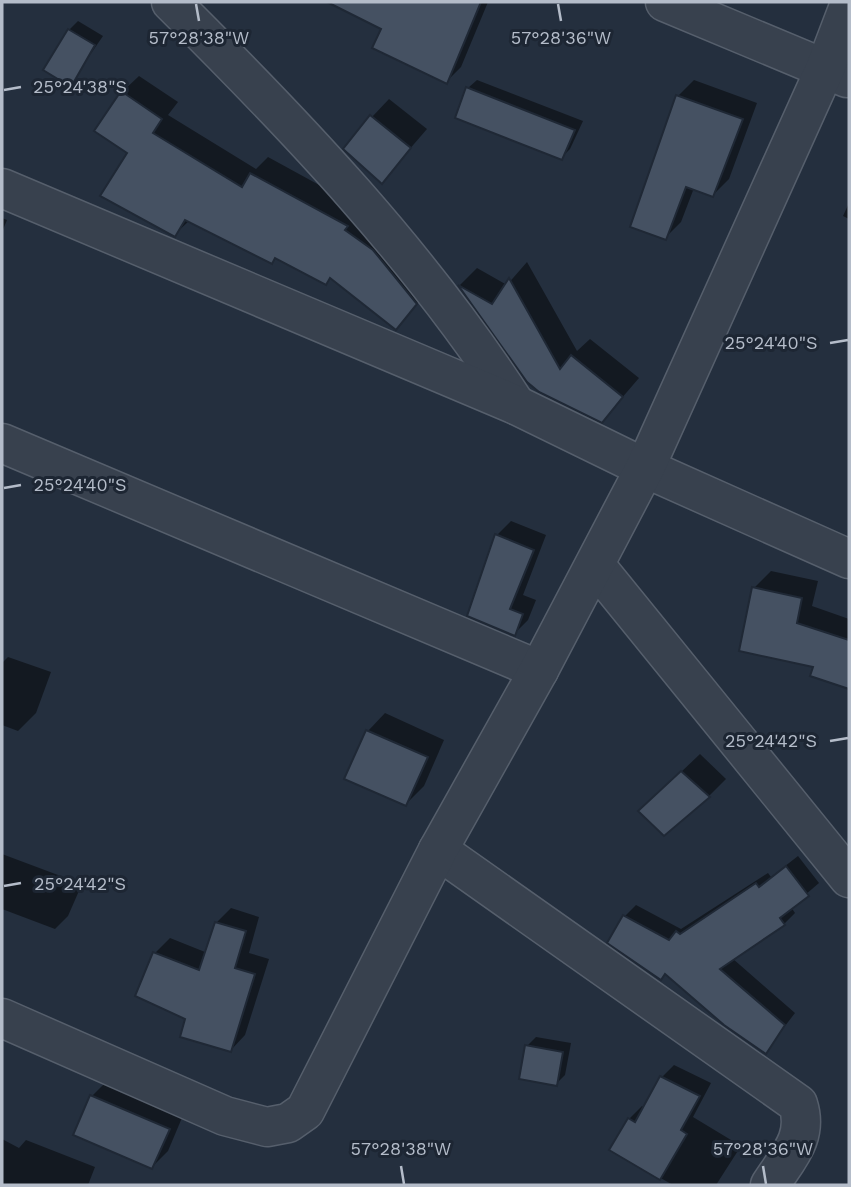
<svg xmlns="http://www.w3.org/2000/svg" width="851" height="1187" viewBox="0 0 851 1187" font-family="'Work Sans',sans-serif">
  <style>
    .shadow { fill: #0007 }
    .building { fill: #455162; stroke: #1f2835; stroke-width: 2 }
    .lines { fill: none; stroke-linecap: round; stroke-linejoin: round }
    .minor-casing { stroke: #565f6c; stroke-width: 41 }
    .minor { stroke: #38414e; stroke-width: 38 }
    .ticks { fill: none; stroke: #b4bcc9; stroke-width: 2.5 }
    .ticks-label { font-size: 18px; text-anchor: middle; fill: #b4bcc9; stroke: #1d2633; stroke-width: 6; stroke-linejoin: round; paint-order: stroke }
  </style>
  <rect width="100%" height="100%" fill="#242f3e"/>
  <g class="shadow">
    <polygon points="365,2 488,2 461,67 446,82 384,28 359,16"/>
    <polygon points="78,21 103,36 70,84 69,30"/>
    <polygon points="139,76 178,102 168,115 256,169 268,157 363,209 433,287 395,328 331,277 325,283 277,257 272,262 190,220 174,235 130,153 122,92"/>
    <polygon points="477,80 583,121 570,149 561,158 468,88"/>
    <polygon points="694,80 757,103 729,179 713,195 694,188 681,222 665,238 678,96"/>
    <polygon points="389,99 427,129 382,181 372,117"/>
    <polygon points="849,203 849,219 843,216"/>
    <polygon points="2,218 7,220 2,232"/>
    <polygon points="527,262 577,351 590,339 639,378 602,421 528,381 460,285 477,268 507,285"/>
    <polygon points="511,521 546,535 523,595 536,600 528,620 514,634 497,535"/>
    <polygon points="771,571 818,581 812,606 849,619 849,687 812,675 815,666 754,588"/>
    <polygon points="8,657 51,672 36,713 18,731 2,725 2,663"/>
    <polygon points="385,713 444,740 424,786 406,804 347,778 368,731"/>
    <polygon points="700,754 726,779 709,796 658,794"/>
    <polygon points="2,854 82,884 68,916 55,929 2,909"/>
    <polygon points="798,856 819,883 791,907 795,913 784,924 732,958 795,1013 765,1052 625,916 636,905 681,929 768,873 771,877"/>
    <polygon points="231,908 259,917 249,953 269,959 245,1035 231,1050 187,1018 155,953 170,938 205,952 216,923"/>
    <polygon points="536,1037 571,1043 565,1075 556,1084 527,1046"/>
    <polygon points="674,1065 711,1083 693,1117 741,1146 716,1185 673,1185 611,1150 629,1119 642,1106 645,1108 662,1077"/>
    <polygon points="108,1080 184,1113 168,1151 152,1167 92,1096"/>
    <polygon points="2,1139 19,1148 26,1140 95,1167 88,1185 2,1185"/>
  </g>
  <g class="building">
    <polygon points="327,2 481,2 447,84 372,48 381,29"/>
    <polygon points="68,29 95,45 71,87 43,70"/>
    <polygon points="466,87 575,130 562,160 455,118"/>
    <polygon points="121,91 162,119 153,133 242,187 250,173 348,226 345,230 373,250 417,304 396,330 330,278 326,285 275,258 272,264 185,220 175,237 100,196 127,153 94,131"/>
    <polygon points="676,95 743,119 713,197 686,187 666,240 630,227"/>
    <polygon points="370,115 411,148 382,184 343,149"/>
    <polygon points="509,278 560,369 571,355 623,397 602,423 539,392 527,382 458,285 492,304"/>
    <polygon points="495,534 534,550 510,609 523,614 515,636 467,616"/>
    <polygon points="752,587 802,598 797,623 849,640 849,689 810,676 813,667 739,651"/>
    <polygon points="366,730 428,757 406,806 344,779"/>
    <polygon points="681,771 710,797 664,836 638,811"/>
    <polygon points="786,866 809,896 780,918 785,925 720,969 785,1025 766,1054 724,1025 665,974 661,980 607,943 623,915 669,940 676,931 680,934 756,883 759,887"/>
    <polygon points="215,922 246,931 235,968 255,974 231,1052 180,1037 185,1019 135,996 153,952 199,970"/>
    <polygon points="525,1045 563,1052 557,1086 519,1079"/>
    <polygon points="660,1076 700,1096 681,1130 687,1134 660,1180 609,1150 628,1118 635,1122"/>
    <polygon points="90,1095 170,1129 152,1169 73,1135"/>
  </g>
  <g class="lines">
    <g class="minor-casing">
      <g id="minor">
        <path d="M171 2C297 127 419 255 516 405"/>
        <polyline points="665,2 847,78"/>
        <polyline points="2,188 516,405 645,468 849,559"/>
        <polyline points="2,443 539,670"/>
        <polyline points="595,565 849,878"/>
        <path d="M438 850 798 1104C809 1138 787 1158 770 1185"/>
        <polyline points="2,1018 225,1116 267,1127 288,1123 305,1111 438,850 539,670 645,468 825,69 849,6"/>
      </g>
    </g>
    <use href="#minor" class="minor"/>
  </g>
  <path class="ticks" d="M196 4 199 21M558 4 561 21M4 90 21 87M830 343 848 340M4 488 21 485M830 741 848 738M4 886 21 883M401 1166 404 1184M763 1166 766 1184"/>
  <g class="ticks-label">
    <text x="199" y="44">57°28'38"W</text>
    <text x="561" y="44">57°28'36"W</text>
    <text x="80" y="93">25°24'38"S</text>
    <text x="771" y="349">25°24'40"S</text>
    <text x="80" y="491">25°24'40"S</text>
    <text x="771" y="747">25°24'42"S</text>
    <text x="80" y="890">25°24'42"S</text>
    <text x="401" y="1155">57°28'38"W</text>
    <text x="763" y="1155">57°28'36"W</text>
  </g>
  <rect width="851" height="1187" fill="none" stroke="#b4bcc9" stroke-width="7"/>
</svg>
